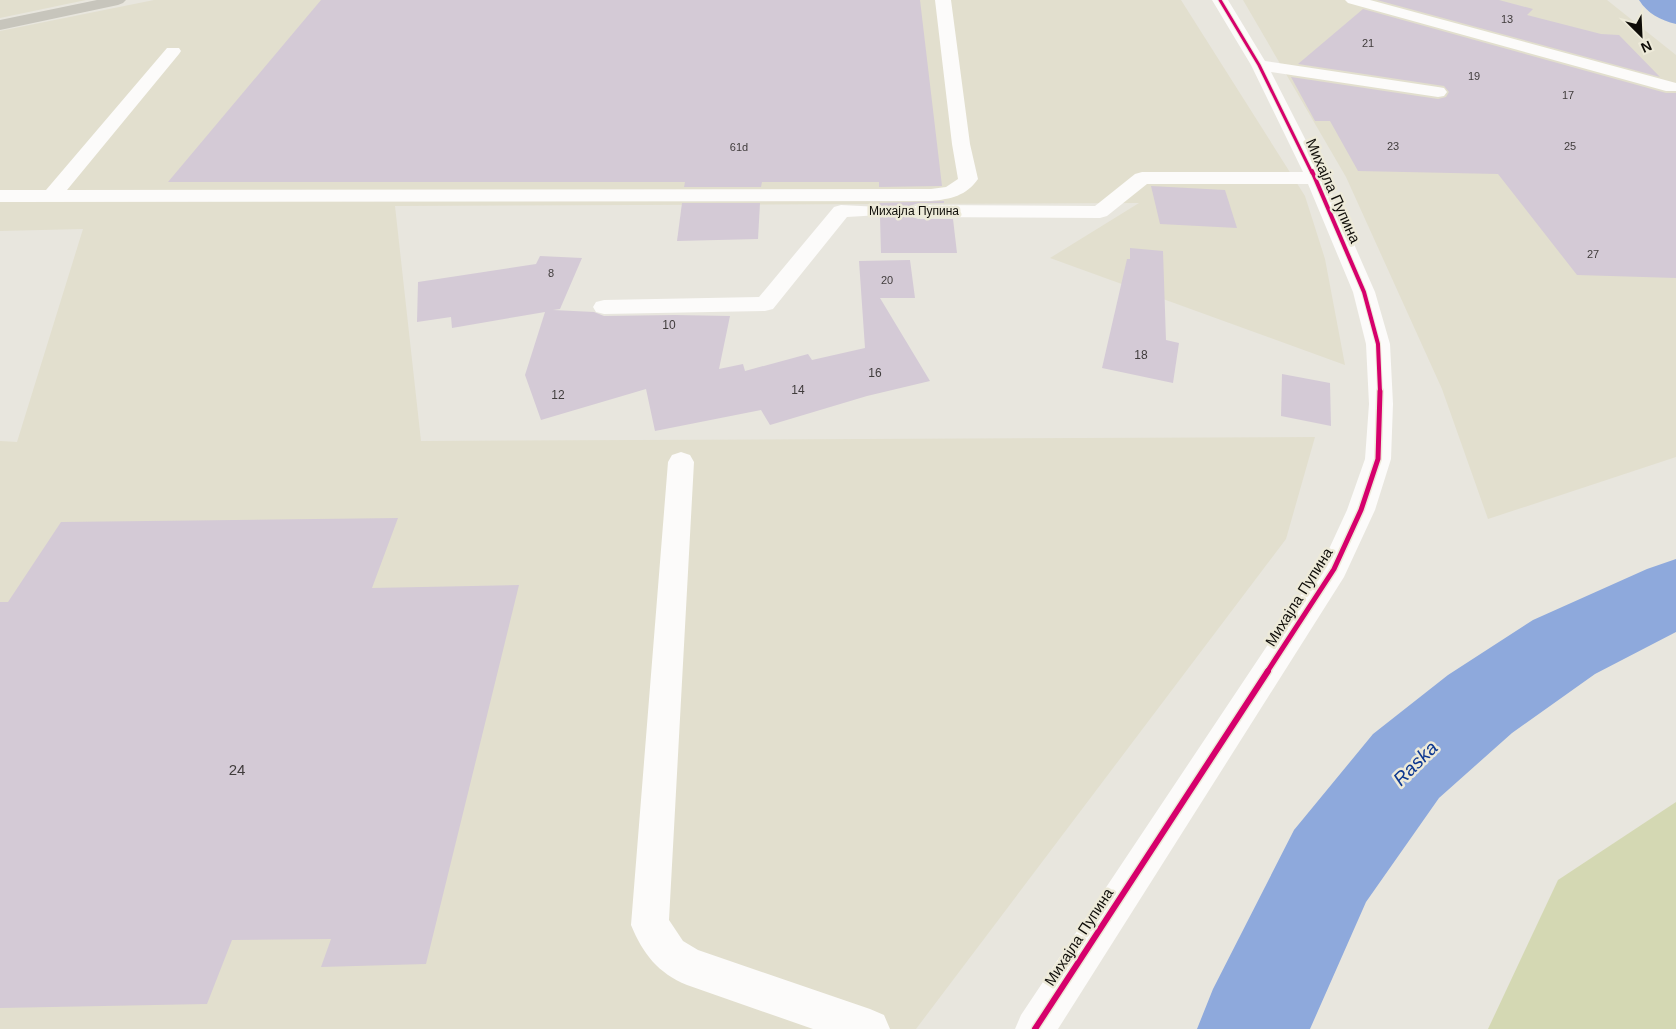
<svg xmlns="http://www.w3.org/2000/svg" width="1676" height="1029" viewBox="0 0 1676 1029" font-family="Helvetica,sans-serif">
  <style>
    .built { fill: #e2dfce }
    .green { fill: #d4d8b3 }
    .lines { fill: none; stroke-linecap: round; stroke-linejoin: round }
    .river { fill: #8ea9dc; fill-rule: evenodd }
    .building { fill: #d4cad6 }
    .minor { fill: #fcfbfa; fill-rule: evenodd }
    .major { fill: #c7c5bc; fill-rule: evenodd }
    .cycleway-far3-casing { stroke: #edead9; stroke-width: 5 }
    .cycleway-far2-casing { stroke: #edead9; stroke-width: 6 }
    .cycleway-far1-casing { stroke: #edead9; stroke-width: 8 }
    .cycleway-casing { stroke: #edead9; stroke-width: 9 }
    .cycleway-far3 { stroke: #d6006c; stroke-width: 3 }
    .cycleway-far2 { stroke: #d6006c; stroke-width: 4 }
    .cycleway-far1 { stroke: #d6006c; stroke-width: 5 }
    .cycleway { stroke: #d6006c; stroke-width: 6 }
    .labels { text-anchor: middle; stroke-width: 5; stroke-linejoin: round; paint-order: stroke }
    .far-number-label { font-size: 11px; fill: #403c3c }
    .far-street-label { font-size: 12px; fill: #0f0d08; stroke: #edead9 }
    .number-label { font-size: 12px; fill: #403c3c }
    .street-label { font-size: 15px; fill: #0f0d08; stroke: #edead9 }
    .near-number-label { font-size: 15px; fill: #403c3c }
    .near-water-label { font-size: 19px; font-style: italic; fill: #0d3890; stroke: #edead9 }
  </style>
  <rect width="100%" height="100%" fill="#e8e6de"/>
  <g class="built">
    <polygon points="0,0 86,0 0,18"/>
    <polygon points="154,0 1181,0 1305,196 1325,259 1345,365 1050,258 1139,203 395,206 421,441 1315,437 1286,539 916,1029 0,1029 0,441 17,442 83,229 0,231 0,31"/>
    <polygon points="1243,0 1607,0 1676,55 1676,457 1488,519 1442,389 1346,177"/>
  </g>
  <polygon class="green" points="1676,802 1676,1029 1488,1029 1558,880"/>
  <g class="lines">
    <g class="river">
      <path d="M1639 0H1676V24C1660 20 1648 14 1639 0Z"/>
      <polygon points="1676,559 1676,632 1595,674 1512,733 1439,798 1366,902 1310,1029 1197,1029 1213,989 1294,830 1373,734 1448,675 1533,620 1647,569"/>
    </g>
  </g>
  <g class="building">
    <polygon points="321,0 920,0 942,186 879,187 879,182 762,182 761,187 684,187 685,182 168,182"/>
    <polygon points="1377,0 1499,0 1533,9 1527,15 1601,34 1619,35 1660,77"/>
    <polygon points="1363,9 1666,93 1676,93 1676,278 1577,275 1498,174 1358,171 1330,121 1315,121 1291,77 1438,99 1446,97 1449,92 1444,86 1298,64"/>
    <polygon points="1151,186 1225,190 1237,228 1160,224"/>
    <polygon points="944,201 944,203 918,203 910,206 907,211 910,216 918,219 953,219 957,253 881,253 880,217 885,211 879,203"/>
    <polygon points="682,203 760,203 758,239 677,241"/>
    <polygon points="1130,248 1163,251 1166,340 1179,343 1173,383 1102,368 1127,259 1130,259"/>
    <polygon points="540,256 582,258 560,309 553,310 594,312 604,316 675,315 730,316 719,369 743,364 745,371 808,354 812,360 865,348 859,261 910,260 915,298 880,298 930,381 867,396 770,425 761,410 655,431 646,389 541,420 525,375 545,312 452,328 451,317 417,322 418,282 536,264"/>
    <polygon points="1282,374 1330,383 1331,426 1281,416"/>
    <polygon points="398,518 372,588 519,585 426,964 321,967 331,939 232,940 207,1004 0,1008 0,602 8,602 61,522"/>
  </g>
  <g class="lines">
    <g class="minor">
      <path d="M935 0H951L970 144 978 179C966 196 951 199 931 201L0 202V190H46L167 48H179L181 51 179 54 67 190 931 189 946 187 958 179 952 144Z"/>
      <polygon points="1212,0 1228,0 1265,61 1438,87 1444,88 1447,92 1444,96 1438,97 1271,72 1325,178 1375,292 1390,344 1393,404 1391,459 1375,510 1344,577 1058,1029 1015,1029 1021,1015 1323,562 1347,510 1365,459 1369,404 1366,344 1353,292 1308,184 1147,184 1107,216 1100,218 919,217 912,215 909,211 912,207 919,205 1095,206 1135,174 1142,172 1303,172 1251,65"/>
      <polygon points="1345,0 1370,0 1676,83 1676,91 1666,91 1348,3"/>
      <polygon points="841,205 880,207 883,211 880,215 847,217 773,309 765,311 604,314 596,312 593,307 596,302 604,300 759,297 834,207"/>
      <path d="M681 452 690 455 694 462 669 920 683 941 698 950 870 1009 884 1015 890 1029H813L687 985C658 973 643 954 631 925L668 462 672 455Z"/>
    </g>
    <polygon class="major" points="97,0 126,0 123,3 118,5 0,30 0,20"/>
    <g class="cycleway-far3-casing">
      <polyline id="cycleway-far3" points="1220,0 1259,65 1312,173"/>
    </g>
    <g class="cycleway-far2-casing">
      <polyline id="cycleway-far2" points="1312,171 1364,292 1378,344 1380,392"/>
    </g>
    <g class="cycleway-far1-casing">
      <polyline id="cycleway-far1" points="1267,672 1334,569 1361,510 1378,459 1380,391"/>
    </g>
    <g class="cycleway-casing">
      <polyline id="cycleway" points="1035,1029 1268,671"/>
    </g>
    <use href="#cycleway-far3" class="cycleway-far3"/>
    <use href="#cycleway-far2" class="cycleway-far2"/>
    <use href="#cycleway-far1" class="cycleway-far1"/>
    <use href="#cycleway" class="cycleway"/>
  </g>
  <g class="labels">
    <g class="far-number-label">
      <text x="1507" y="23">13</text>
      <text x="1368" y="47">21</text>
      <text x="1474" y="80">19</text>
      <text x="1568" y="99">17</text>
      <text x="1393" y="150">23</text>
      <text x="1570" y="150">25</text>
      <text x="739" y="151">61d</text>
      <text x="1593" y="258">27</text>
      <text x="551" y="277">8</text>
      <text x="887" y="284">20</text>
    </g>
    <g class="far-street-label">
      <text x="914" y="215">Михајла Пупина</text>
    </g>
    <g class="number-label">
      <text x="669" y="329">10</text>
      <text x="1141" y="359">18</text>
      <text x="875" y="377">16</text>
      <text x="798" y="394">14</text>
      <text x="558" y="399">12</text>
    </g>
    <g class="street-label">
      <text transform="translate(1333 191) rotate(66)" y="5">Михајла Пупина</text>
      <text transform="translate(1299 597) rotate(-58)" y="5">Михајла Пупина</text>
      <text transform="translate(1079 937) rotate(-57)" y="5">Михајла Пупина</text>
    </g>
    <g class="near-number-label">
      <text x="237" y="775">24</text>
    </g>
    <g class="near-water-label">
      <text transform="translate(1415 763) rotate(-45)" y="7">Raska</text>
    </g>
  </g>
  <g transform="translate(1641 35) rotate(156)" stroke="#edead9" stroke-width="4" paint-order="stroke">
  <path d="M0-4L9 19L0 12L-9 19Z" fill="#0f0d08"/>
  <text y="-8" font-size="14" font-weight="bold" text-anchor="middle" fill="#0f0d08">N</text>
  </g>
</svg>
